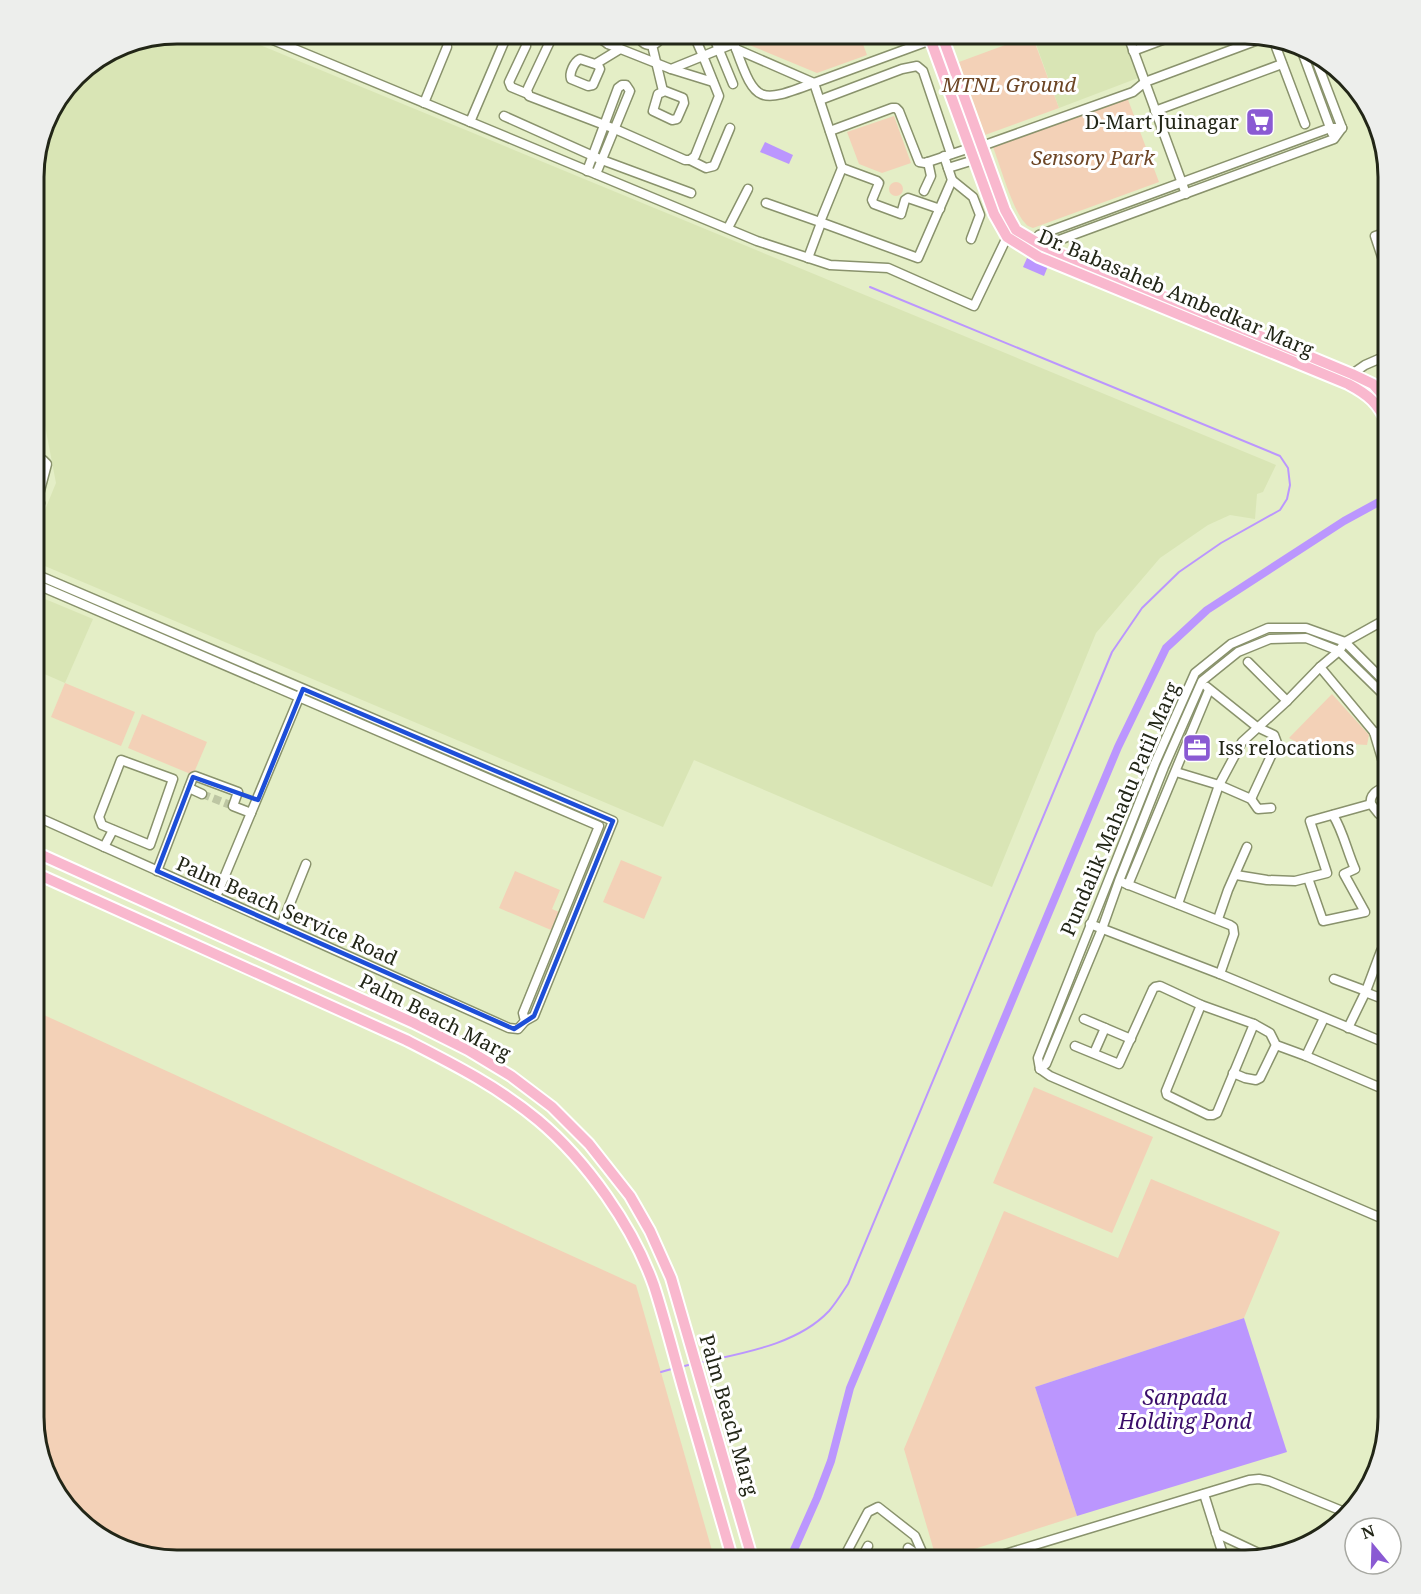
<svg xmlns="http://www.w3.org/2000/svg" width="1421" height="1594" viewBox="0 0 1421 1594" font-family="'Noto Serif',serif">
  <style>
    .built { fill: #d9e5b5 }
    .green { fill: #f3d1b7 }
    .water { fill: #bb96fe }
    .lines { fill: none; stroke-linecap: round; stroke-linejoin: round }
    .stream { stroke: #bb96fe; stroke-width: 2 }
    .canal { stroke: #bb96fe; stroke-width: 8 }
    .minor-tunnel { stroke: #bdc6a3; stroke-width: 8; stroke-dasharray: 8 4; stroke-linecap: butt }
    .minor-casing { stroke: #89926c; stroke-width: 11 }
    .major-casing { stroke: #fff; stroke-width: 14 }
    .minor { stroke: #fff; stroke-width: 8 }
    .major { stroke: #f9b8ce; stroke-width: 10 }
    .marked { fill: none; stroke: #1d4ed8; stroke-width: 4.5; stroke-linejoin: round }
    .labels { text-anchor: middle; stroke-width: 6; stroke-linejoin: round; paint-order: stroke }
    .park-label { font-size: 20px; font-style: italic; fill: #6d4625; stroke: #fff }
    .poi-label { font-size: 20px; fill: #222617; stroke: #fff; text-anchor: end }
    .street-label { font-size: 20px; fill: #222617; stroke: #fff }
    .water-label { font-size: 21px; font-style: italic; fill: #3b0e6a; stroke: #fff }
    .rim { fill: none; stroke: #222617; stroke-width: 3 }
  </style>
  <rect width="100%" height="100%" fill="#e4eec6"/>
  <g class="built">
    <polygon points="177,33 231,33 1276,465 1263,492 1257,494 1255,519 1230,515 1208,525 1160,558 1096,633 992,887 694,760 663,827 33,561 33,539 56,483 33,363 33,167 48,114 82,69 122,44"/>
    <polygon points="1032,33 1121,33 1138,78 1059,108"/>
    <polygon points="33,594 93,619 65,683 33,669"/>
  </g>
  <g class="green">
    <polygon points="739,33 859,33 867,55 817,73 742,42"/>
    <polygon points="1032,35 1059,108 985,135 959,62"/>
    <path d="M1127 97 1159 182 1033 228C1029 226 1028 227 1025 223 1013 211 1000 165 993 147Z"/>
    <polygon points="894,116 911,163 882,173 859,164 847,132"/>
    <circle cx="896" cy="189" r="7"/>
    <polygon points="65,683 135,712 121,746 51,717"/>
    <polygon points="1332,694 1369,735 1367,745 1335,743 1316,753 1289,738"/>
    <polygon points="142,714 207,742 193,775 128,748"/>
    <polygon points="621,860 662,877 644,919 603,902"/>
    <polygon points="515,871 560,890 552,909 559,912 551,930 499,908"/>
    <polygon points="33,1010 636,1285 715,1561 177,1561 113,1546 63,1505 41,1464 33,1417"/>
    <polygon points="1034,1087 1153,1137 1112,1233 993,1183"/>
    <polygon points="1151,1179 1280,1232 1244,1318 1035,1387 1077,1516 937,1561 904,1449 1004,1211 1118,1258"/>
  </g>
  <g class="water">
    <polygon points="765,142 793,155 789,164 760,152"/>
    <polygon points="1027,258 1048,266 1044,276 1023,267"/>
    <polygon points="1244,1318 1287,1452 1077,1516 1035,1387"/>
  </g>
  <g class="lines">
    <g class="stream">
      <path d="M698 1363C742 1353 797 1345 829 1311 836 1303 842 1293 848 1284L1112 652 1142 608 1179 572 1221 543 1280 510 1287 499 1290 485 1288 468 1280 456 870 287"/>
      <polyline points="681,1367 692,1364"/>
      <polyline points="661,1372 675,1368"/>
    </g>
    <g class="canal">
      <polyline points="1361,94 1386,163"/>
      <polyline points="789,1561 817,1498 831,1461 850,1388 1118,747 1166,648 1207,610 1344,521 1388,497"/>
    </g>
    <polyline class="minor-tunnel" points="202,794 233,806"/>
    <g class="minor-casing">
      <g id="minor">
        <polyline points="256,33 757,241 830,265 888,268 974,306 1007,237 1016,230"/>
        <polyline points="554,33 528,88 527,91 529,96 615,129 685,160 690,160 695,156 719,96 703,56 671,69 608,44 606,33"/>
        <polyline points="592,33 608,44"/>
        <path d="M637 33C642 49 658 49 663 33"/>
        <polyline points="693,33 703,56 735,43"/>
        <polyline points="712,33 733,84"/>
        <polyline points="731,33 736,49 814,83 942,36"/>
        <polyline points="1127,33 1186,194"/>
        <polyline points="1273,39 1305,124"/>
        <polyline points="652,45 663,91"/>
        <polyline points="526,46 509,82 511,87 528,94"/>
        <polyline points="1300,46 1332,133"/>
        <path d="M736 49C756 105 760 103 814 83L842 168 820 222 918 258 952 180 944 156"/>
        <polyline points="1133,51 1181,33"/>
        <polyline points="1313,52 1342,128"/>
        <path d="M580 59 598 65 600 69 593 85 588 86 571 79C569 73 574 62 580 59Z"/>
        <polyline points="597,63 620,49"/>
        <polyline points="671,69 713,82"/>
        <polygon points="665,91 683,98 684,103 677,119 672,120 653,111 658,94"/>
        <polyline points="820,100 902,69 917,66 923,71 951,154"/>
        <polyline points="424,103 447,47"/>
        <polyline points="1155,111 1282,64"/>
        <polyline points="504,116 602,160 691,193"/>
        <polyline points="470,122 508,33"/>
        <polyline points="830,131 892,108 896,108 899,111 919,162 925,163 970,148"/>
        <polyline points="982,146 1133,92 1145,82 1266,37"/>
        <polyline points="690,160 706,168 714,166 730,128"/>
        <polyline points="842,168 877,181 879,183 872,200 874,204 901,214 905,200 908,198 940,209"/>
        <polyline points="948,168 974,160"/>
        <polyline points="587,171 618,88 622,85 626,85 630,91 596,174"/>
        <polyline points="952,180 973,197 980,215 971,239"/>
        <polyline points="924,191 931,176 928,162"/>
        <polyline points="766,203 820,222"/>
        <polyline points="728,228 748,189"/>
        <polyline points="1388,232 1375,236 1388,275"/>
        <polyline points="1032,243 1039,235 1330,128 1342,128"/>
        <polyline points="1040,247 1334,139 1342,128"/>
        <polyline points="808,258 821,223"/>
        <polyline points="1352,374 1365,365 1388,355"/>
        <polyline points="33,448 38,446 39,443 33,392"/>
        <polyline points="33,457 43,460 47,464 38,498"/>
        <polyline points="33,522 40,503 38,498 34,496"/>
        <polyline points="33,583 599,826 523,1013 525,1021 534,1016 613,821 33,573"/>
        <polyline points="1248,662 1287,701"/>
        <polyline points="1320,667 1374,732 1382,759 1388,767"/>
        <polyline points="1207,687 1257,727 1274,735 1277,743 1251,799"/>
        <polyline points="1374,732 1388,735"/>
        <polygon points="121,760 173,779 150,845 102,825 99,817"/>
        <polyline points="1176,772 1219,785 1251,799 1258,809 1271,808"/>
        <polyline points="189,788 202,794"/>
        <path d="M1371 804C1369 793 1379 790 1388 785"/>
        <polyline points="33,815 509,1028 518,1029 525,1021"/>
        <polyline points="104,847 113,830"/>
        <polyline points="157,871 193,777 195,776 238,792 233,806 251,813"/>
        <polyline points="1236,875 1267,880 1295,881 1327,873 1310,821 1371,804 1379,814 1388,813"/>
        <path d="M1308 878 1323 921 1365 912 1344 874 1355 869C1347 851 1343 831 1333 815"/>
        <polyline points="1124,883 1230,925 1233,927 1234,934 1220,974"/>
        <polyline points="1128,885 1209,690"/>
        <polyline points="216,897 301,693"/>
        <polyline points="1178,904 1219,785 1242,742 1287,701 1320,667 1339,651 1345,642 1388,618"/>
        <polyline points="1218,919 1228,890 1247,847"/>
        <polyline points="1090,924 1220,974 1388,1044"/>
        <polyline points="281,926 306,864"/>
        <polyline points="1334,979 1366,991"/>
        <polyline points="1365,992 1388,1001"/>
        <polyline points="1201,1005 1166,1091 1167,1095 1208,1115 1213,1115 1217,1113 1254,1024"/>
        <polyline points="1084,1019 1131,1039"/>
        <polyline points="1348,1028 1366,991 1381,951 1388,940"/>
        <polyline points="1075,1046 1119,1064 1153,989 1155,987 1160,986 1201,1005 1254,1024 1270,1033 1276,1045 1306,1056 1324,1018"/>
        <polyline points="1094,1053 1105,1028"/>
        <polyline points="1306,1056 1388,1091"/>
        <polyline points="1040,1069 1038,1058 1155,763 1195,673 1231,644 1268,628 1306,628 1345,642 1388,685"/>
        <polyline points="1040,1069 1046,1064 1102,929 1119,881 1164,767 1202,681 1238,652 1270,639 1306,638 1339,651 1388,699"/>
        <polyline points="1040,1069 1050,1076 1388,1221"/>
        <polyline points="1233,1073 1245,1078 1256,1080 1260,1078 1276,1045"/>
        <polyline points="1388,1133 1388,1135"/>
        <polyline points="1204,1494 1225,1561"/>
        <polyline points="1216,1533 1267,1557"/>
        <polyline points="908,1548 915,1553 919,1561"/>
        <polyline points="842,1561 868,1512 878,1507 915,1536 926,1561"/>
        <polyline points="860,1561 868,1546"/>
        <polyline points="982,1561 1249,1480 1259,1479 1269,1481 1347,1513"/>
      </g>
    </g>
    <g class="major-casing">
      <g id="major">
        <path d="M928 33 994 214 1007 237 1039 257 1348 384C1369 395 1378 403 1388 425"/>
        <polyline points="941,33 1005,210 1016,230 1043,246 1352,374 1373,384 1388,401"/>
        <polyline points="33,851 414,1023 468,1050 511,1076 552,1107 589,1144 630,1196 650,1231 671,1278 753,1561"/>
        <path d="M33 872 406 1040C453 1064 497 1086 538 1120 586 1160 633 1226 654 1286 665 1320 674 1356 684 1391 700 1447 717 1504 733 1561"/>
      </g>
    </g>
    <use href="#minor" class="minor"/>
    <use href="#major" class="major"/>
  </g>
  <path class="marked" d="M303 689 613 821 534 1016 514 1029 157 871 193 777 258 800Z"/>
  <defs>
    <g id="supermarket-square" transform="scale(1.5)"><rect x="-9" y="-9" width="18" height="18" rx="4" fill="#8a5ad3" stroke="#fff"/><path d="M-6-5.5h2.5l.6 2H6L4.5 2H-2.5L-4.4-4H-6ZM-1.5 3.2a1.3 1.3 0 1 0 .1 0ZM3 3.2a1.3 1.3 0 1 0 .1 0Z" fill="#fff"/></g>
    <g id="office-square" transform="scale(1.5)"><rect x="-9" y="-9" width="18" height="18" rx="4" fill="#8a5ad3" stroke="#fff"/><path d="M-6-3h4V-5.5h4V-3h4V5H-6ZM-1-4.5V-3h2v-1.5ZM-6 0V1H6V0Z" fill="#fff"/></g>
  </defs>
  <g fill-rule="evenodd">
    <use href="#supermarket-square" x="1260" y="122"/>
    <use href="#office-square" x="1197" y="748"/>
  </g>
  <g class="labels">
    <g class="park-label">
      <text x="1009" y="92">MTNL Ground</text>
      <text x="1093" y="165">Sensory Park</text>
    </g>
    <g class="poi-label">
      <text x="1239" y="129">D-Mart Juinagar</text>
      <text x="1218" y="755" text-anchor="start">Iss relocations</text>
    </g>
    <g class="street-label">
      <text transform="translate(1176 293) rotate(23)" y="7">Dr. Babasaheb Ambedkar Marg</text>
      <text transform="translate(1120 809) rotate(-67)" y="7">Pundalik Mahadu Patil Marg</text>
      <text transform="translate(287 911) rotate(24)" y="7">Palm Beach Service Road</text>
      <text transform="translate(435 1017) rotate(27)" y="7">Palm Beach Marg</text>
      <text transform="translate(729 1415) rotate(74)" y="7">Palm Beach Marg</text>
    </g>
    <g class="water-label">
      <text x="1185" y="1405">Sanpada<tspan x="1185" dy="24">Holding Pond</tspan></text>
    </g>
  </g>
  <path d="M0 0H1421V1594H0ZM177 44H1245A133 133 0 0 1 1378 177V1417A133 133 0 0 1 1245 1550H177A133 133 0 0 1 44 1417V177A133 133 0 0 1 177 44Z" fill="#edeeec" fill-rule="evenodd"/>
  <path class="rim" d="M177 44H1245A133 133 0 0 1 1378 177V1417A133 133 0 0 1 1245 1550H177A133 133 0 0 1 44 1417V177A133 133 0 0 1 177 44Z"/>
  <g transform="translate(1373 1546) rotate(341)"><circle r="28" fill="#ffffff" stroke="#a7a8a2" stroke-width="1.5"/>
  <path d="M0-4.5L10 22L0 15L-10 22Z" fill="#8a5ad3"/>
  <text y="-9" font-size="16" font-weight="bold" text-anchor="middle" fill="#222617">N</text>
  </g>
</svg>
